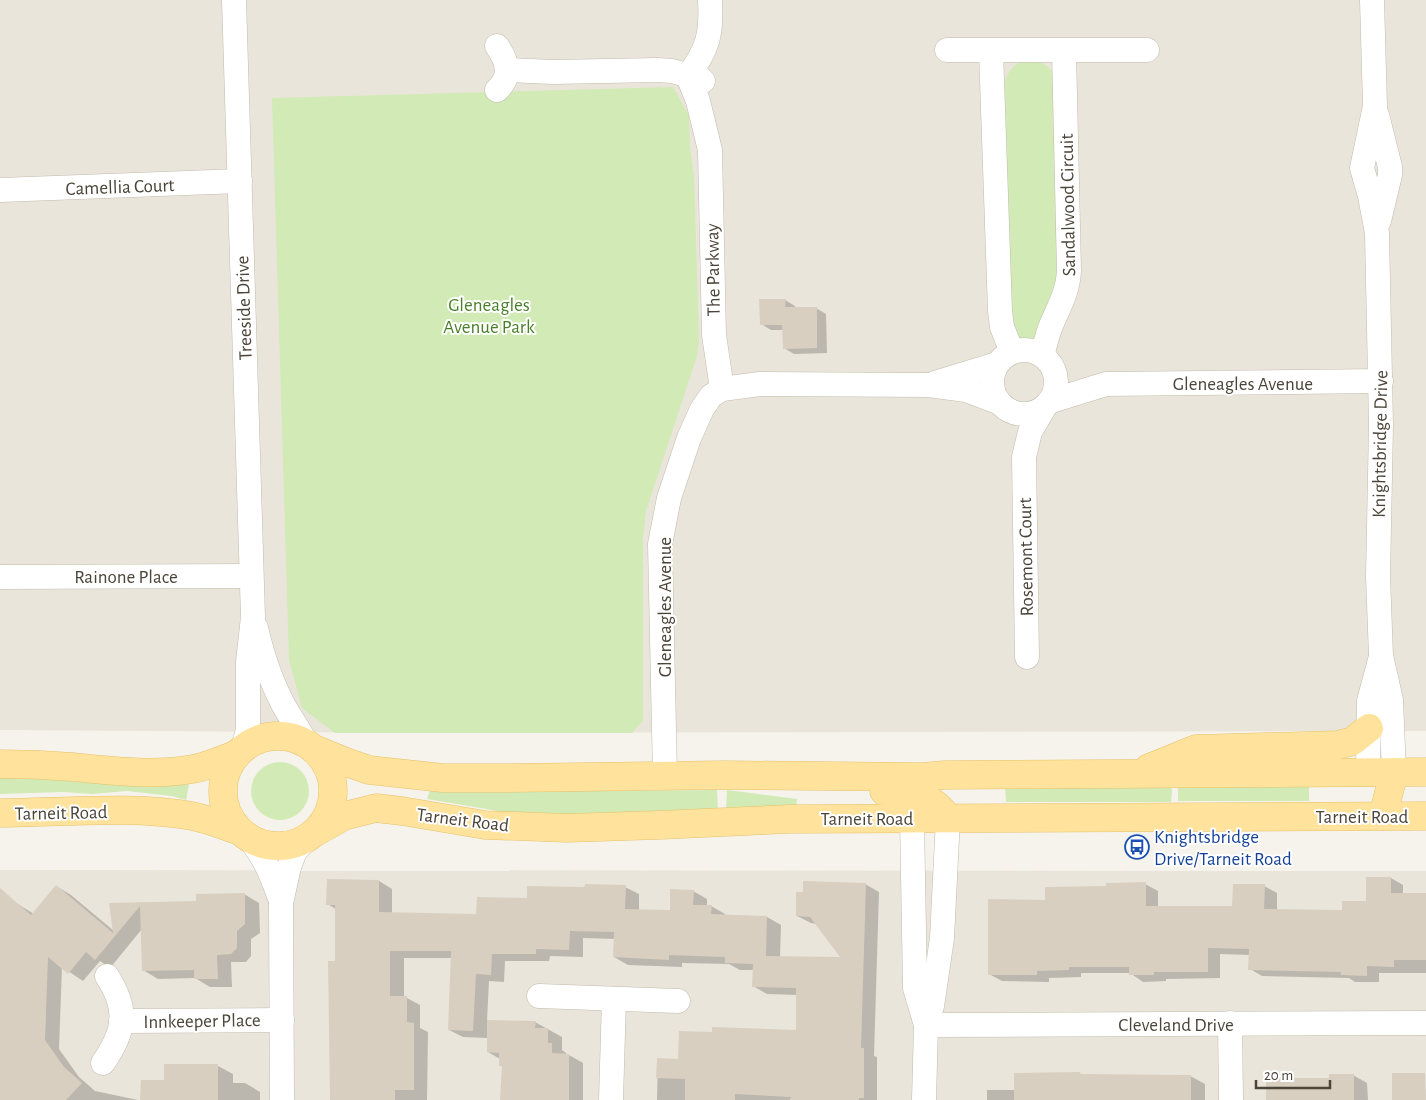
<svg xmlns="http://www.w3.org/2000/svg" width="1426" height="1100" viewBox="0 0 1426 1100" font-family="'Alegreya Sans',sans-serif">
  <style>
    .residential { fill: #eae5da }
    .green { fill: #d2eab5 }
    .shadow { fill: #0003 }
    .building { fill: #d8cfc1 }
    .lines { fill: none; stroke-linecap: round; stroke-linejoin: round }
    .minor-casing { stroke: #c2bbae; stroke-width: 25 }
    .major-casing { stroke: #e6c16a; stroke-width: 29 }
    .minor { stroke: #fff; stroke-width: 24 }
    .major { stroke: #ffe39c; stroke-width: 28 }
    .labels { text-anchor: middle; stroke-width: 4; stroke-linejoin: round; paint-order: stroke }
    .street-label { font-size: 19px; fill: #4b4439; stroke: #fff }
    .park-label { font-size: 19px; fill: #4a7f2a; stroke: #fff }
    .transit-label { font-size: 19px; fill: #164399; stroke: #fff; text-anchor: start }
  </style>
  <rect width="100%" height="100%" fill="#f6f3ec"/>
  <g class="residential">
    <polygon points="0,0 1426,0 1426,731 439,733 0,730"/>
    <polygon points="0,870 1426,871 1426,1100 0,1100"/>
  </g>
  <g class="green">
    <path d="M1023 61C1037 62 1047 61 1054 75L1060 279 1034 340 1017 343 1010 335 1005 83C1008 71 1012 66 1023 61Z"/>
    <polygon points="673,87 689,116 690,149 694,175 699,340 697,356 646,511 643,538 643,721 632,733 335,733 302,708 289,660 272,98"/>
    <circle cx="280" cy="791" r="29"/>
    <path d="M0 777C63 778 126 789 189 784L186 800 172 796 127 791 92 794 63 792 0 794Z"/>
    <polygon points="1309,779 1309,801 1178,801 1178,781"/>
    <polygon points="1170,782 1172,791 1171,802 1006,802 1005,783"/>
    <polygon points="430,790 450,792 717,790 718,811 553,815 504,812 427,799"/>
    <polygon points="727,790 797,799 796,809 726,810"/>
  </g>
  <g class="shadow">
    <polygon points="785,300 795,306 795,308 816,308 826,314 827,353 794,354 784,348 783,330 771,330 761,324"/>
    <polygon points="1391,878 1403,885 1403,894 1426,894 1426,973 1379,973 1379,982 1355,982 1349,978 1262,976 1250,969 1250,955 1220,954 1220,978 1166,979 1166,981 1143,982 1130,973 1081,973 1081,977 1049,978 1049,982 1002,981 989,974 1046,901 1108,888 1145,884 1158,891 1158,907 1233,907 1264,886 1277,893 1277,911 1343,911 1367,902"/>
    <polygon points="379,881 392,889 392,914 478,915 528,899 586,888 625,887 639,894 639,910 671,911 693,891 707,899 707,906 711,906 725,914 725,916 767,917 781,925 780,957 842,958 817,924 811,923 797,916 865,884 879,892 874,1056 877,1057 877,1100 657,1100 658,1059 679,1060 797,1031 798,995 767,994 753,986 754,970 740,970 729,964 682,963 682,967 628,965 614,957 615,939 583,938 583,957 550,956 549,961 505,961 504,982 489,981 487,1021 535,1022 562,1037 562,1050 566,1053 566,1055 569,1055 583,1063 583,1100 501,1100 503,1067 500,1065 500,1059 488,1052 488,1038 463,1037 449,1030 452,958 404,958 404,998 407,998 420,1005 420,1028 428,1032 427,1100 330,1100 331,1014 336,963 337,910 328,904"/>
    <polygon points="56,886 71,895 114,931 110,904 198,902 244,894 259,903 260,933 251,939 251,956 246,962 231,962 232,987 210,987 195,978 158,979 143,970 142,929 110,968 100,961 83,981 62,967 59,1049 79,1077 95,1091 138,1100 0,1100 0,922 16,903 34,914"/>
    <polygon points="218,1066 233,1074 233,1083 245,1083 260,1092 260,1100 142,1100 165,1082"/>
    <polygon points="1079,1073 1083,1075 1190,1076 1205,1084 1205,1100 987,1100 987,1090 1015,1090"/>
    <polygon points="1353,1075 1367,1083 1368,1100 1267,1100 1331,1079"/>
  </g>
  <g class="building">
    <polygon points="759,299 786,299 785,307 817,307 817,348 783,349 782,325 760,325"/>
    <polygon points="1366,877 1391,877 1391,893 1426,893 1426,960 1394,960 1394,967 1367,966 1367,976 1341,975 1341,972 1248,970 1249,949 1208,948 1208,972 1154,972 1154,975 1129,975 1129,967 1069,967 1069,970 1037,971 1037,975 988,975 988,899 1045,900 1045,887 1106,886 1106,883 1146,882 1146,906 1232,906 1233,884 1265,884 1264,909 1342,910 1342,901 1366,901"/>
    <polygon points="327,879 379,880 379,912 476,914 477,897 527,898 527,886 584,887 585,884 626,885 625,909 670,910 670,889 694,890 693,905 712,905 711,914 767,916 766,956 840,957 810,917 796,916 796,892 803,892 803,881 866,883 861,1048 864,1048 864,1098 859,1098 859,1100 790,1100 791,1097 735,1094 735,1100 685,1100 685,1079 656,1078 657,1058 678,1059 679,1031 712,1032 712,1027 796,1030 796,988 752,987 753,964 725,963 725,957 669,955 669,960 613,957 614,932 570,931 569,950 536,949 536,954 492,954 491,975 476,974 473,1031 448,1030 451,951 390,951 390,996 407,996 407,1022 414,1023 414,1090 395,1090 395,1100 330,1100 328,961 335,961 335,905 326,905"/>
    <polygon points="56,885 113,933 109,903 196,901 196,894 245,893 245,924 237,931 237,948 231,954 217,955 218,979 194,979 194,970 142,971 140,906 95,960 86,952 68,974 48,957 45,1040 64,1067 82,1083 66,1100 0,1100 0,888 31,915"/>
    <polygon points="487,1020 536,1021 535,1028 548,1028 548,1043 552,1043 552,1053 569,1054 569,1100 500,1100 502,1066 499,1066 499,1053 487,1052"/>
    <polygon points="164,1064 218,1064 218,1100 140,1100 141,1080 164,1080"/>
    <polygon points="1080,1072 1080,1074 1191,1075 1191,1100 1014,1100 1014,1073"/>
    <polygon points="1392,1073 1425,1073 1426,1100 1392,1100"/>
    <polygon points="1329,1074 1354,1074 1354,1100 1266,1100 1266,1078 1329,1078"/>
  </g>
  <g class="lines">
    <g class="minor-casing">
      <g id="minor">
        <polyline points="234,0 253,617 248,662 248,730 243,748"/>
        <polyline points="1372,0 1375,106 1362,168 1370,196 1377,233 1381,425 1378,577 1381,656 1391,700 1394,772"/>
        <polyline points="947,50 1147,50"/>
        <polyline points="991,51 1000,311 1002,327 1012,352"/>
        <polyline points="507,70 553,72 657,70 672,71 701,79 703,81"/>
        <polyline points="688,76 698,101 710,150 714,335 722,389"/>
        <path d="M688 76C708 49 712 34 710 0"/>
        <path d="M497 90C512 76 508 62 497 46"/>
        <polyline points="1377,115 1390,167 1390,175 1379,221"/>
        <polyline points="0,190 240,181"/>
        <circle cx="1024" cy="382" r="32"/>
        <path d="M1042 355C1045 346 1047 336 1050 328 1058 308 1068 293 1069 271L1064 51"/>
        <polyline points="935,383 997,364"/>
        <polyline points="1051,401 1106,384 1381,381"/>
        <polyline points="0,577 251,576"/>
        <path d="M256 628C262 654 271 682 284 706 291 718 299 730 306 743"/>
        <polyline points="1027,657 1024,457 1030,432 1044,408"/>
        <polyline points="1368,772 1369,701 1380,660"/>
        <polyline points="665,776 660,544 669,498 689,438 702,409 711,396 722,389 760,384 929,385 966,390 998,402"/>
        <polyline points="912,818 915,988 926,1025"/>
        <path d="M248 837C267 861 271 874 281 901"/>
        <polyline points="539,996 678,1001"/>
        <polyline points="121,1021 282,1020"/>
        <polyline points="1230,1023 1231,1100"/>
        <polyline points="926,1025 1426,1023"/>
        <path d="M103 1063C125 1031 129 1010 107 976"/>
        <polyline points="282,1100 281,903 289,867 295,851 309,837"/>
        <polyline points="611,1100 614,999"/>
        <polyline points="924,1100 926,1025 932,1006 942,938 948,818"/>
      </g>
    </g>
    <g class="major-casing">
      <g id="major">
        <circle cx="278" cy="791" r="55"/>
        <polyline points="314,749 346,762 369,770 443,778 506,778 725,775 922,777 945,775 1426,772"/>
        <path d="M0 764C25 764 49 765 73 767 113 771 153 776 193 769 208 766 222 760 237 754"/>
        <polyline points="1149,768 1196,749 1338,745 1353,741 1369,728"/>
        <path d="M884 791C912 793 931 794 948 818"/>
        <path d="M0 813C63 813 130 805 192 816 208 819 225 826 240 831"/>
        <polyline points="1383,816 1394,772"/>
        <polyline points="314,833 344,816 376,808 402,811 485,825 567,828 660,825 790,819 1426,816"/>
      </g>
    </g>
    <use href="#minor" class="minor"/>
    <use href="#major" class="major"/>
  </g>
  <defs>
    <g id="bus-ring" transform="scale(1.25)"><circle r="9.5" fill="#fff" stroke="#1a4fb4" stroke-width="1.5"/><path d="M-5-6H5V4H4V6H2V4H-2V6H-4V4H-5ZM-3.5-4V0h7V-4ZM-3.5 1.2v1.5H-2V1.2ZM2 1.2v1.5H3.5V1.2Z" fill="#1a4fb4"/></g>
  </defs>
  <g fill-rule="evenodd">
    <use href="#bus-ring" x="1137" y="847"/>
  </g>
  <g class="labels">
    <g class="street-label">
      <text transform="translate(120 186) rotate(-2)" y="7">Camellia Court</text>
      <text transform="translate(1067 205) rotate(-91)" y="7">Sandalwood Circuit</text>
      <text transform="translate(712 270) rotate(-91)" y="7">The Parkway</text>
      <text transform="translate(243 308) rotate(-92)" y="7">Treeside Drive</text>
      <text x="1243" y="390">Gleneagles Avenue</text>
      <text transform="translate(1379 444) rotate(-89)" y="7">Knightsbridge Drive</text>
      <text transform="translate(1025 557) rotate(-91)" y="7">Rosemont Court</text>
      <text x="126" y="583">Rainone Place</text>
      <text transform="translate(664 607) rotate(-90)" y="7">Gleneagles Avenue</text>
      <text transform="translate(61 812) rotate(-1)" y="7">Tarneit Road</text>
      <text x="1362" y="823">Tarneit Road</text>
      <text x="867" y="825">Tarneit Road</text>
      <text transform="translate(463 819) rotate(7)" y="7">Tarneit Road</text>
      <text transform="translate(202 1020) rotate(-1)" y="7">Innkeeper Place</text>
      <text x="1176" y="1031">Cleveland Drive</text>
    </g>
    <g class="park-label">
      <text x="489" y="311">Gleneagles<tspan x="489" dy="22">Avenue Park</tspan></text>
    </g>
    <g class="transit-label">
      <text x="1154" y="843">Knightsbridge<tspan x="1154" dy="22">Drive/Tarneit Road</tspan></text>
    </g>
  </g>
  <path d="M1256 1080v8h74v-8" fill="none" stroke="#4b4439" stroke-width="2.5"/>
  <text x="1264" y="1080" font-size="15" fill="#4b4439" stroke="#ffffff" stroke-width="4" paint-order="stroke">20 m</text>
</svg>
